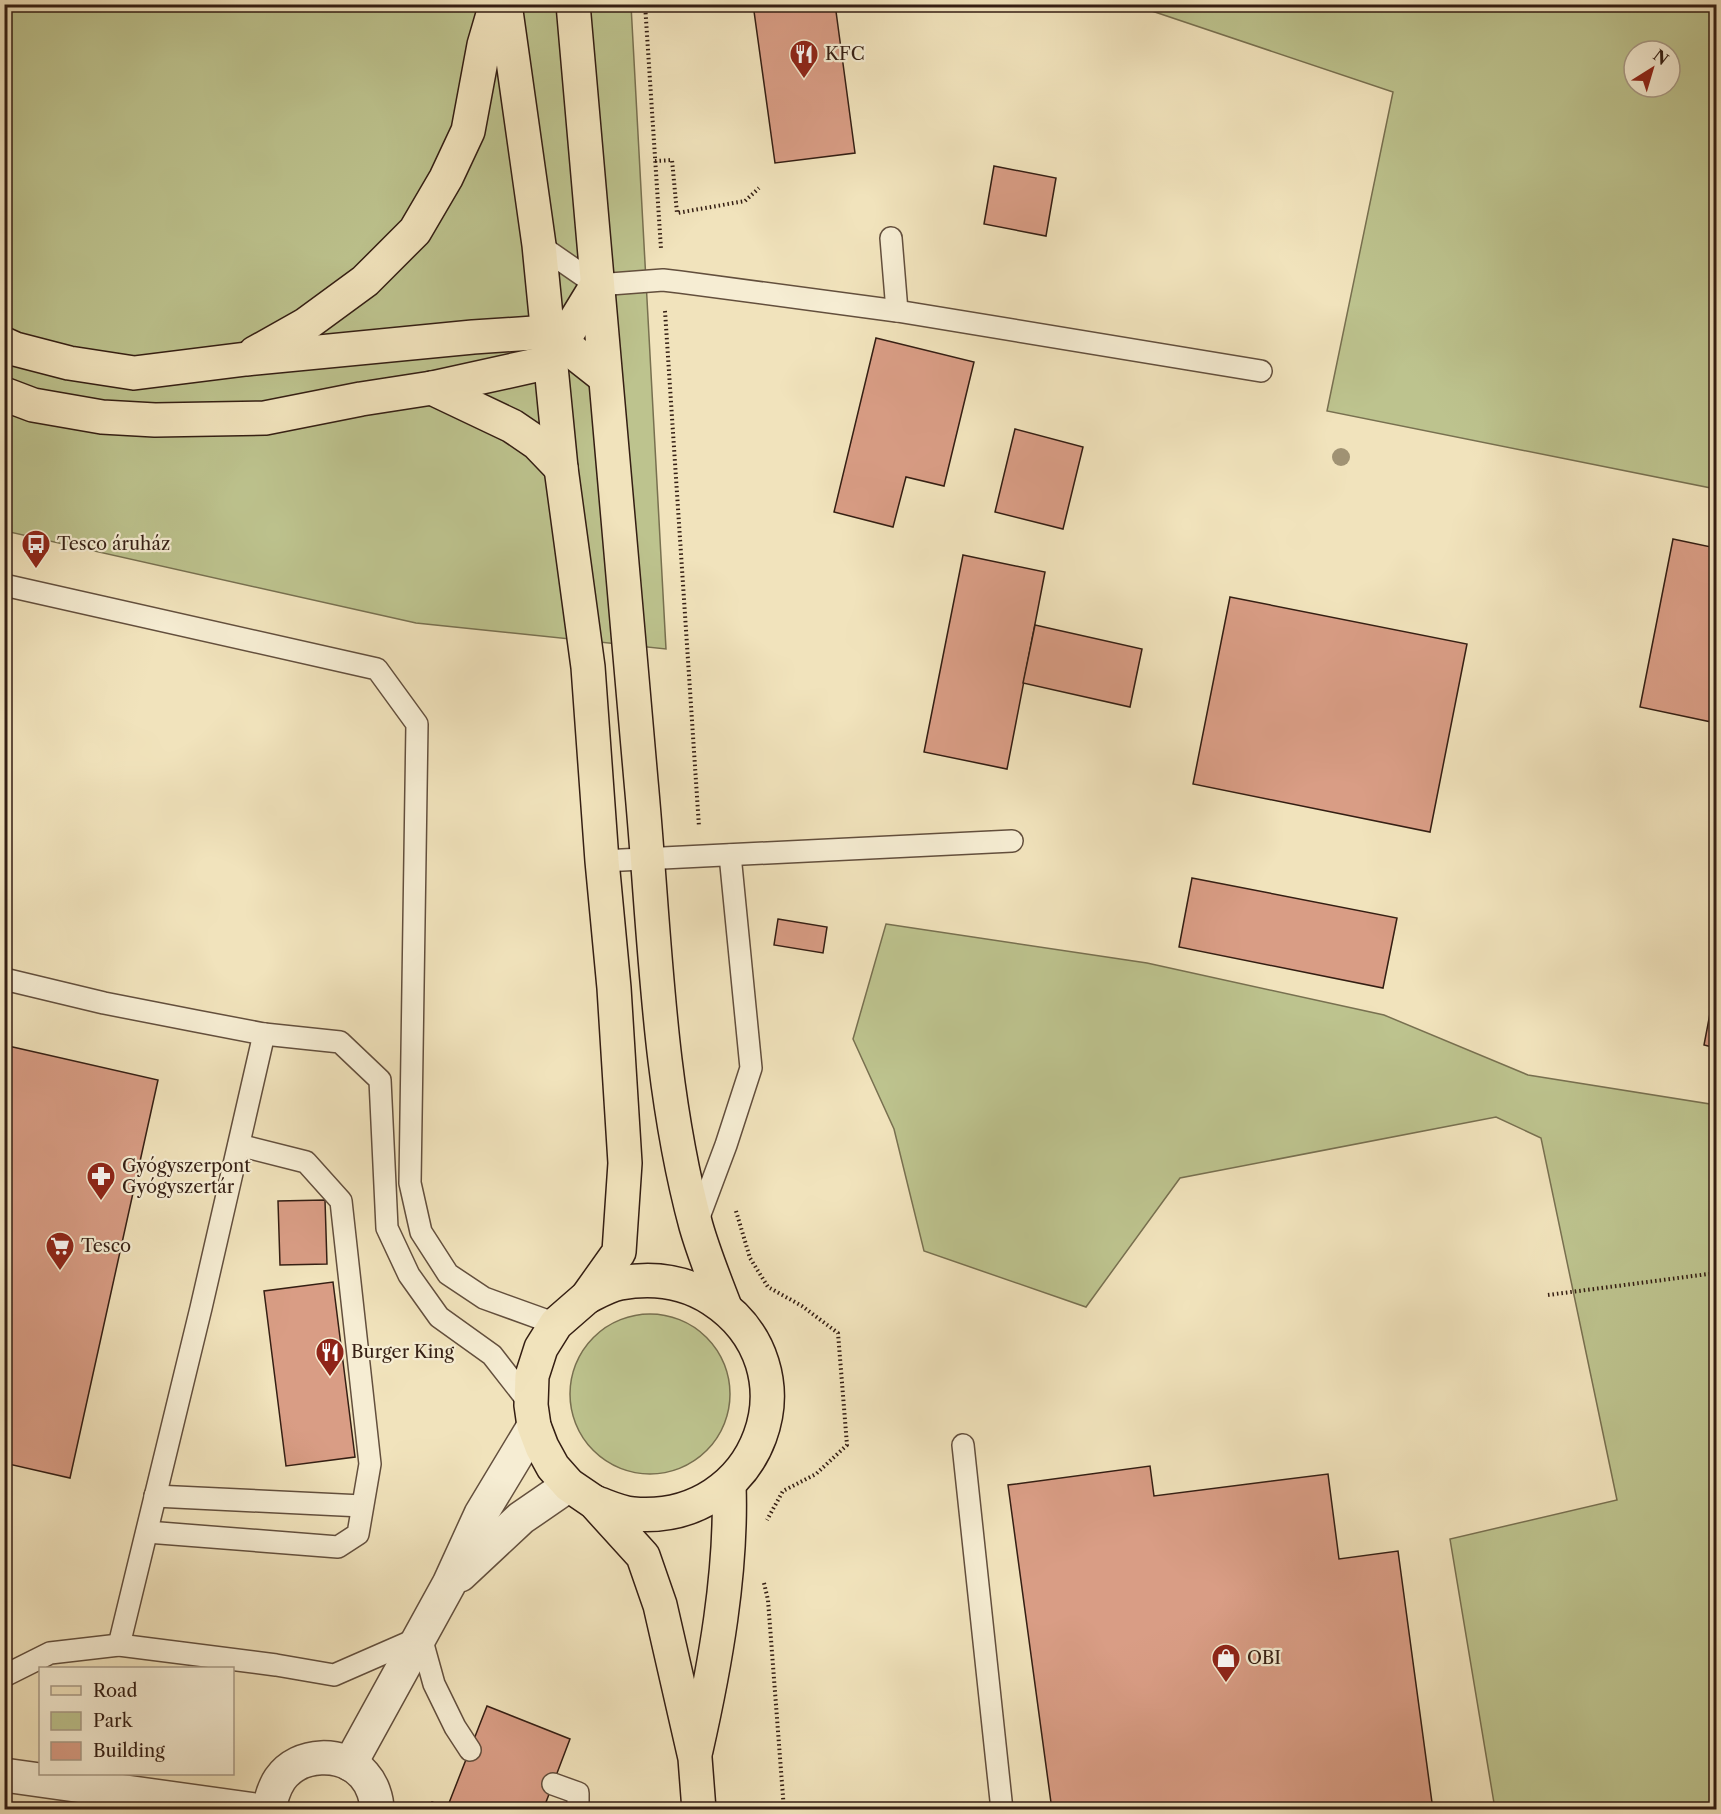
<svg xmlns="http://www.w3.org/2000/svg" width="1721" height="1814" viewBox="0 0 1721 1814" font-family="'Libre Caslon Text',serif">
  <style>
    .green { fill: #bdc38e; stroke: #787050; stroke-width: 1.5; fill-rule: evenodd }
    .building { fill: #d99d85; stroke: #341e13; stroke-width: 1.5 }
    .lines { fill: none; stroke-linecap: round; stroke-linejoin: round }
    .service-casing { stroke: #634f3d; stroke-width: 24 }
    .minor-casing { stroke: #634f3d; stroke-width: 36 }
    .primary-casing { stroke: #341e13; stroke-width: 36 }
    .motorway-casing { stroke: #341e13; stroke-width: 36 }
    .path { stroke: #341e13; stroke-width: 4; stroke-dasharray: 1.5 3; stroke-linecap: butt }
    .service { stroke: #f6edd3; stroke-width: 21 }
    .minor { stroke: #f6edd3; stroke-width: 33 }
    .primary { stroke: #f1e3bc; stroke-width: 33 }
    .motorway { stroke: #f1e3bc; stroke-width: 33 }
    .tree { fill: #a09273 }
    .labels { text-anchor: middle; stroke-width: 4.5; stroke-linejoin: round; paint-order: stroke }
    .poi-label { font-size: 18px; fill: #341e13; stroke: #f6edd3; text-anchor: start }
  </style>
  <rect width="100%" height="100%" fill="#f1e3bc"/>
  <filter id="stains"><feTurbulence type="fractalNoise" baseFrequency=".00333" numOctaves="4"/><feColorMatrix values="0 0 0 0 .2 0 0 0 0 .09 0 0 0 0 .02 0 0 0 .5 -.17"/></filter>
  <radialGradient id="worn" r=".72"><stop offset=".6" stop-color="#630" stop-opacity="0"/><stop offset="1" stop-color="#630" stop-opacity=".3"/></radialGradient>
  <g class="green">
    <polygon points="5,5 631,5 666,649 416,623 5,531"/>
    <path d="M1134 5H1716V489L1327 411 1393 92ZM1634 51H1670V87H1634Z"/>
    <polygon points="886,924 1147,963 1384,1015 1528,1075 1716,1105 1716,1809 1495,1809 1450,1539 1617,1500 1541,1138 1496,1117 1180,1178 1086,1307 924,1251 894,1129 853,1039"/>
    <circle cx="650" cy="1394" r="80"/>
  </g>
  <g class="building">
    <polygon points="753,4 835,4 855,153 775,163"/>
    <polygon points="994,166 1056,178 1046,236 984,224"/>
    <polygon points="876,338 974,362 944,486 906,477 893,527 834,512"/>
    <polygon points="1015,429 1083,447 1063,529 995,512"/>
    <polygon points="1673,539 1716,548 1716,723 1640,707"/>
    <polygon points="963,555 1045,572 1007,769 924,752"/>
    <polygon points="1230,597 1467,644 1430,832 1193,784"/>
    <polygon points="1035,625 1142,649 1130,707 1023,683"/>
    <polygon points="1192,878 1397,918 1383,988 1179,947"/>
    <polygon points="778,919 827,927 823,953 774,945"/>
    <polygon points="1716,982 1716,1048 1704,1045"/>
    <polygon points="4,1045 158,1080 70,1478 4,1463"/>
    <polygon points="325,1200 327,1264 280,1265 278,1201"/>
    <polygon points="333,1282 355,1457 286,1466 264,1291"/>
    <polygon points="1150,1466 1154,1496 1328,1474 1339,1559 1398,1551 1433,1810 1052,1810 1008,1485"/>
    <polygon points="487,1706 570,1739 543,1810 452,1810 447,1808"/>
    <polygon points="432,1802 452,1810 429,1810"/>
  </g>
  <g class="lines">
    <g class="service-casing">
      <g id="service">
        <polyline points="891,238 897,311"/>
        <polyline points="539,245 597,285 663,280 680,282 897,311 1261,371"/>
        <polyline points="4,585 377,669 417,724 410,1183 421,1232 448,1274 484,1298 556,1324"/>
        <polyline points="602,861 1012,841"/>
        <polyline points="4,979 104,1003 196,1021 264,1034 340,1042 380,1080 387,1228 409,1275 439,1317 492,1355 531,1405"/>
        <polyline points="696,1225 726,1145 751,1068 730,855"/>
        <polyline points="963,1445 1002,1810"/>
        <polyline points="155,1496 362,1506"/>
        <polyline points="147,1532 338,1547 358,1534 370,1464 341,1201 306,1162 239,1145"/>
        <polyline points="119,1645 201,1308 264,1034"/>
        <polyline points="4,1676 50,1653 119,1645 276,1665 334,1675 421,1637 434,1684 455,1727 470,1750"/>
        <polyline points="553,1784 578,1793 578,1810"/>
      </g>
    </g>
    <g class="minor-casing">
      <g id="minor">
        <polyline points="460,1575 521,1518 569,1485"/>
        <polyline points="350,1764 449,1584 481,1514 534,1426"/>
        <polyline points="4,1775 254,1810"/>
        <path d="M269 1810C271 1798 274 1788 280 1779 299 1752 343 1751 364 1775 372 1784 377 1798 377 1810"/>
      </g>
    </g>
    <g class="primary-casing">
      <g id="primary">
        <polyline points="505,4 539,245 561,468 588,667 602,861 614,988 625,1163 619,1252 587,1297 556,1324 541,1348 532,1376 531,1405 534,1426 542,1447 553,1467 569,1485 594,1502 643,1556 660,1605 695,1758 699,1810"/>
        <path d="M573 4C595 263 617 522 641 781 655 930 657 1082 696 1226 704 1254 715 1281 725 1307"/>
        <path d="M587 1297C597 1292 609 1285 620 1283 653 1277 684 1281 712 1299 818 1368 760 1525 633 1514 620 1513 606 1506 594 1502"/>
        <path d="M696 1750C715 1666 732 1572 729 1485"/>
      </g>
    </g>
    <g class="motorway-casing">
      <g id="motorway">
        <polyline points="4,344 15,349 69,363 134,373 246,359 473,337 548,332 605,377"/>
        <polyline points="255,353 305,325 365,281 415,231 446,178 468,131 484,45 496,4"/>
        <polyline points="432,388 512,426 537,443 561,468"/>
        <polyline points="4,394 33,405 102,417 155,420 265,418 361,399 432,388 550,362 597,285"/>
      </g>
    </g>
    <g class="path">
      <polyline points="645,4 661,249"/>
      <polyline points="655,161 672,160 677,213 745,201 759,188"/>
      <polyline points="665,311 699,827"/>
      <polyline points="736,1211 750,1258 768,1287 802,1306 838,1333 847,1445 816,1474 783,1491 767,1520"/>
      <polyline points="1548,1295 1716,1273"/>
      <polyline points="764,1583 768,1600 784,1810"/>
    </g>
    <use href="#service" class="service"/>
    <use href="#minor" class="minor"/>
    <use href="#primary" class="primary"/>
    <use href="#motorway" class="motorway"/>
  </g>
  <circle class="tree" cx="1341" cy="457" r="9"/>
  <defs>
    <g id="restaurant-pin" transform="scale(1.5)"><path d="M0 17L-7.5 6A9.5 9.5 0 1 1 7.5 6Z" fill="#8f2418" stroke="#f6edd3"/><path d="M-5-6h1v4h1v-4h1v4h1v-4h1v5L-1.5 .5V6h-2V.5L-5-1ZM5-6V6H3V1.5H1.5Q1.5-4 5-6Z" fill="#fff"/></g>
    <g id="bus-pin" transform="scale(1.5)"><path d="M0 17L-7.5 6A9.5 9.5 0 1 1 7.5 6Z" fill="#8f2418" stroke="#f6edd3"/><path d="M-5-6H5V4H4V6H2V4H-2V6H-4V4H-5ZM-3.5-4V0h7V-4ZM-3.5 1.2v1.5H-2V1.2ZM2 1.2v1.5H3.5V1.2Z" fill="#fff"/></g>
    <g id="pharmacy-pin" transform="scale(1.5)"><path d="M0 17L-7.5 6A9.5 9.5 0 1 1 7.5 6Z" fill="#8f2418" stroke="#f6edd3"/><path d="M-2-6h4v4h4v4h-4v4h-4v-4h-4v-4h4Z" fill="#fff"/></g>
    <g id="supermarket-pin" transform="scale(1.5)"><path d="M0 17L-7.5 6A9.5 9.5 0 1 1 7.5 6Z" fill="#8f2418" stroke="#f6edd3"/><path d="M-6-5.5h2.5l.6 2H6L4.5 2H-2.5L-4.4-4H-6ZM-1.5 3.2a1.3 1.3 0 1 0 .1 0ZM3 3.2a1.3 1.3 0 1 0 .1 0Z" fill="#fff"/></g>
    <g id="shop-pin" transform="scale(1.5)"><path d="M0 17L-7.5 6A9.5 9.5 0 1 1 7.5 6Z" fill="#8f2418" stroke="#f6edd3"/><path d="M-5-2.5h2.3a2.7 3.5 0 0 1 5.4 0H5L5.5 6h-11ZM-1.5-2.5h3a1.5 2.3 0 0 0-3 0Z" fill="#fff"/></g>
  </defs>
  <g fill-rule="evenodd">
    <use href="#restaurant-pin" x="804" y="54"/>
    <use href="#bus-pin" x="36" y="544"/>
    <use href="#pharmacy-pin" x="101" y="1176"/>
    <use href="#supermarket-pin" x="60" y="1246"/>
    <use href="#restaurant-pin" x="330" y="1352"/>
    <use href="#shop-pin" x="1226" y="1658"/>
  </g>
  <g class="labels">
    <g class="poi-label">
      <text x="825" y="60">KFC</text>
      <text x="57" y="550">Tesco áruház</text>
      <text x="122" y="1172">Gyógyszerpont<tspan x="122" dy="21">Gyógyszertár</tspan></text>
      <text x="81" y="1252">Tesco</text>
      <text x="351" y="1358">Burger King</text>
      <text x="1247" y="1664">OBI</text>
    </g>
  </g>
  <rect width="1721" height="1814" fill="none" stroke="#f1e3bc" stroke-width="24"/>
  <rect x="6" y="6" width="1709" height="1802" fill="none" stroke="#341e13" stroke-width="3"/>
  <rect x="12" y="12" width="1697" height="1790" fill="none" stroke="#341e13" stroke-width="1.5"/>
  <rect x="39" y="1667" width="195" height="108" fill="#f6edd3" stroke="#a89a86" stroke-width="1.5"/>
  <rect x="51" y="1686" width="30" height="9" fill="#f1e3bc" stroke="#a89a86" stroke-width="1.5"/>
  <text x="93" y="1697" font-size="18" fill="#341e13">Road</text>
  <rect x="51" y="1712" width="30" height="18" fill="#bdc38e" stroke="#a89a86" stroke-width="1.5"/>
  <text x="93" y="1727" font-size="18" fill="#341e13">Park</text>
  <rect x="51" y="1742" width="30" height="18" fill="#d99d85" stroke="#a89a86" stroke-width="1.5"/>
  <text x="93" y="1757" font-size="18" fill="#341e13">Building</text>
  <g transform="translate(1652 69) rotate(37)"><circle r="28" fill="#f6edd3" stroke="#a89a86" stroke-width="1.5"/>
  <path d="M0-4.5L10 22L0 15L-10 22Z" fill="#8f2418"/>
  <text y="-9" font-size="16" font-weight="bold" text-anchor="middle" fill="#341e13">N</text>
  </g>
  <rect width="100%" height="100%" filter="url(#stains)"/>
  <rect width="100%" height="100%" fill="url(#worn)"/>
</svg>
